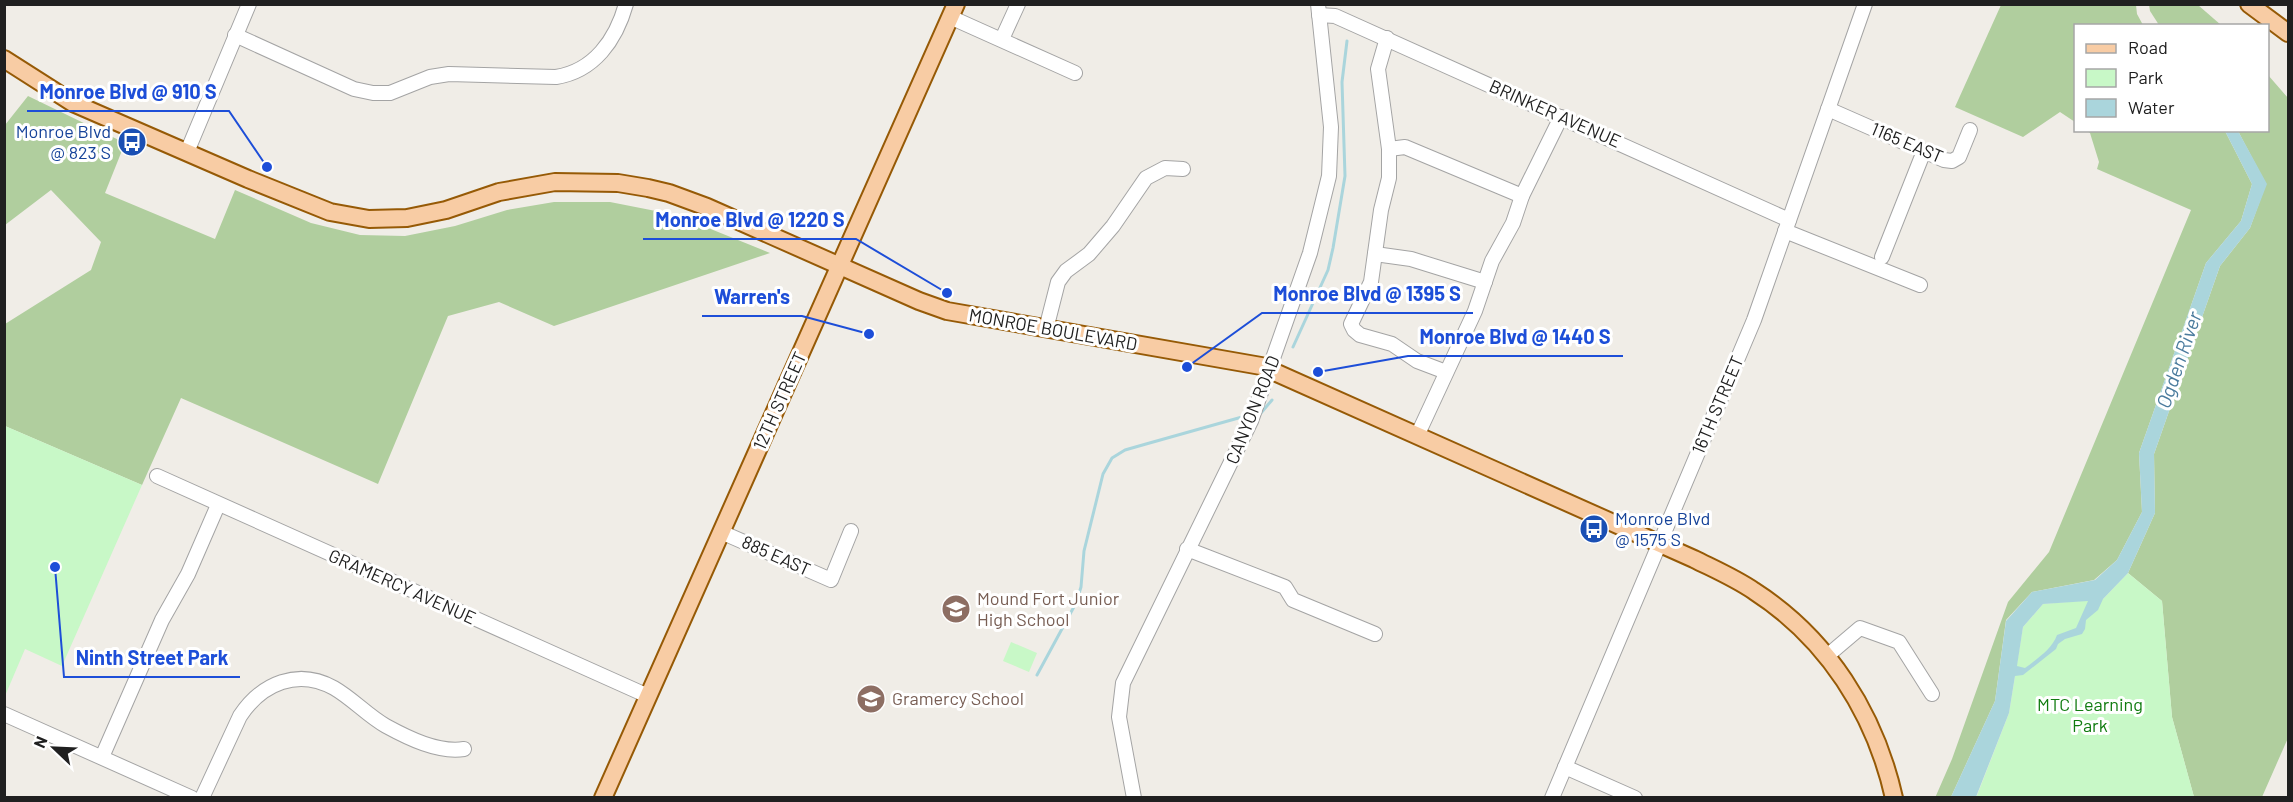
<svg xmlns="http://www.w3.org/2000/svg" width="2293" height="802" viewBox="0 0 2293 802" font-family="Barlow,sans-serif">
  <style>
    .forest { fill: #b0ce9e }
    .park { fill: #c8f8c7 }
    .water { fill: #aad5dc; fill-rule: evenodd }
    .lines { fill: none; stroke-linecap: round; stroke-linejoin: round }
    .stream { stroke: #aad5dc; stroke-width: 3 }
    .minor-casing { stroke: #a4a4a4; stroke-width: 16 }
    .major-casing { stroke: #965a06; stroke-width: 20 }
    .minor { stroke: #fff; stroke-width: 14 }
    .major { stroke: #f8cca4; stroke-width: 16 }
    .labels { text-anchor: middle; stroke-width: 6; stroke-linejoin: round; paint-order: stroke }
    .street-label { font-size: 18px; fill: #202020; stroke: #fff }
    .transit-label { font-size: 18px; fill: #164399; stroke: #fff; text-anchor: end }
    .education-label { font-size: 18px; fill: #785e54; stroke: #fff; text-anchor: start }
    .park-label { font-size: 18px; fill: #117c10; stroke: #fff }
    .water-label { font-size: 20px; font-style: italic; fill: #4a7b9d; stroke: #fff }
    .leader { fill: none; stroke: #1d4ed8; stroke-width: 2 }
    .callout-dot { fill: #1d4ed8; stroke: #fff; stroke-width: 2 }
    .callout-label { font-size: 20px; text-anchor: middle; font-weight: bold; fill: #1d4ed8; stroke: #fff; stroke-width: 6; stroke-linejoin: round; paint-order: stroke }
  </style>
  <rect width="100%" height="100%" fill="#f0ede7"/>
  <g class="forest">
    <polygon points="2001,5 2136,5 2137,14 2143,25 2076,26 2075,122 2060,112 2023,137 1955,107"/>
    <polygon points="2149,5 2198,5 2221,25 2159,25 2150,11"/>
    <polygon points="2268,75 2288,98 2288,738 2262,797 2194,797 2172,717 2162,601 2128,573 2155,513 2154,454 2220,266 2250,228 2266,184 2238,131 2268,130"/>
    <polygon points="28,96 125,143 105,193 215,239 235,190 311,223 360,235 405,236 455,226 507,210 554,202 610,202 676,215 770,253 554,326 499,302 448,316 378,484 181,398 142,485 5,426 5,324 91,270 101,242 51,190 5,225 5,125"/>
    <polygon points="2087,131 2225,131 2252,184 2241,221 2206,263 2139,453 2142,512 2117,560 2094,580 2032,592 2006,620 1995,701 1951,797 1935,798 1952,759 2008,602 2049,552 2191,210 2097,169 2099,162 2090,133"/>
  </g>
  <g class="park">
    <polygon points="5,426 142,485 62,666 25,649 5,696"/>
    <polygon points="2128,573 2162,601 2172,717 2194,797 1976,798 2009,713 2023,627 2043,604 2103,599"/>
    <polygon points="1011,642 1037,653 1029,672 1003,661"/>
  </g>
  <path class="water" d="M2225 131H2238L2267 184 2250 228 2220 266 2154 454 2155 513 2128 573 2103 599 2098 610 2086 620 2085 629 2082 634 2065 639 2058 644 2056 649 2023 675 2015 676 2009 713 1976 797H1951L1995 701 2006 621 2032 592 2095 580 2117 560 2142 512 2139 453 2206 263 2241 221 2252 184ZM2088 601 2076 628 2057 635C2052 649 2038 658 2025 668L2017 666 2023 627 2043 604Z"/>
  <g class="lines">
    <g class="stream">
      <polyline points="1293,347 1328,270 1333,248 1345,176 1342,82 1347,41"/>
      <polyline points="1261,413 1272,400"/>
      <polyline points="1037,675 1076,603 1081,587 1084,551 1103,474 1112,458 1125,450 1146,444 1242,417"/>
    </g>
    <g class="minor-casing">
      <g id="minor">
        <polyline points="1319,15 1335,16 1789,220"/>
        <polyline points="950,17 1075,73"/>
        <path d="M235 35 354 89 373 93H390L430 77 449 74 556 77C594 71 616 40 626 4"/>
        <polyline points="1387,38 1378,69 1389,149 1389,178 1381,210 1371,282 1351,324 1354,330 1360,335 1392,344 1417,361 1446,372"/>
        <polyline points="1002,39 1018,4"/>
        <polyline points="1828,109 1944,160 1952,161 1959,157 1970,130"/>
        <polyline points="1389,149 1405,147 1522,196"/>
        <polyline points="187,152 249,4"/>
        <polyline points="1785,231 1920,285"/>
        <polyline points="1375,254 1411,259 1485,282"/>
        <polyline points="1882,257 1924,151"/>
        <polyline points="1046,329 1058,282 1066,271 1089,254 1113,226 1146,178 1165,168 1183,169"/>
        <polyline points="1417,436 1475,311 1492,261 1513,223 1522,196 1561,117"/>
        <polyline points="157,476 648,696"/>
        <polyline points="721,532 831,580 851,531"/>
        <polyline points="1187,549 1285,587 1293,600 1375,634"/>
        <polyline points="1827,656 1860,628 1899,642 1932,694"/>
        <polyline points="4,714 192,798"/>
        <polyline points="102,757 162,620 188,574 218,505"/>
        <polyline points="1565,767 1635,798"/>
        <path d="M202 798 240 716C262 683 298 668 334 688 353 699 368 716 386 726 408 738 438 753 464 749"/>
        <polyline points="1134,798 1119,717 1123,683 1251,421 1310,253 1329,176 1331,127 1318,4"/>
        <polyline points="1552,798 1754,320 1865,4"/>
      </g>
    </g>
    <g class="major-casing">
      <g id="major">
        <polyline points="2249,4 2288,33"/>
        <path d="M4 59 73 103 248 179 330 212 369 219 407 218 446 210 499 192 555 182 618 183 648 188 669 193 707 207 919 301 947 311 1261 366 1694 559C1714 569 1735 578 1754 591 1827 638 1875 713 1894 798"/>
        <polyline points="603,798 956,4"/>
      </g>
    </g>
    <use href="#minor" class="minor"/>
    <use href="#major" class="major"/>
  </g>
  <defs>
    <g id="bus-disc" transform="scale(1.5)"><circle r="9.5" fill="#1a4fb4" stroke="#fff"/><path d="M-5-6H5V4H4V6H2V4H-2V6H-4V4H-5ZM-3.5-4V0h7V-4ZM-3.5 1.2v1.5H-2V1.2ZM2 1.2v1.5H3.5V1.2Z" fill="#fff"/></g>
    <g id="school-disc" transform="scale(1.5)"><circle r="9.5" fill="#8d6e63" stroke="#fff"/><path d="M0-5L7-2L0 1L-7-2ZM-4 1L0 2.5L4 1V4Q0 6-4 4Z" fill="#fff"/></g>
  </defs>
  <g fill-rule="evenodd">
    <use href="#bus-disc" x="132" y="142"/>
    <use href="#bus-disc" x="1594" y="529"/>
    <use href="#school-disc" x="956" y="609"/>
    <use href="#school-disc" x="871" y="699"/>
  </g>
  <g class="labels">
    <g class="street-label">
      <text transform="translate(1555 114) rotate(24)" y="6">BRINKER AVENUE</text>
      <text transform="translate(1907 143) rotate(23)" y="6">1165 EAST</text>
      <text transform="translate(1053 330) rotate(10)" y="6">MONROE BOULEVARD</text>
      <text transform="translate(780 401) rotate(-66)" y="6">12TH STREET</text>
      <text transform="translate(1718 405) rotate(-67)" y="6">16TH STREET</text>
      <text transform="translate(1253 410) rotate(-68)" y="6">CANYON ROAD</text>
      <text transform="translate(776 556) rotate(24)" y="6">885 EAST</text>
      <text transform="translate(402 587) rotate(24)" y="6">GRAMERCY AVENUE</text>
    </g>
    <g class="transit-label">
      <text x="111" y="138">Monroe Blvd<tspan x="111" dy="21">@ 823 S</tspan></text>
      <text x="1615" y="525" text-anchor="start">Monroe Blvd<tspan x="1615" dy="21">@ 1575 S</tspan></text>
    </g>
    <g class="education-label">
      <text x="977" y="605">Mound Fort Junior<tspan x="977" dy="21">High School</tspan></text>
      <text x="892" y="705">Gramercy School</text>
    </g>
    <g class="park-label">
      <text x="2090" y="711">MTC Learning<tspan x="2090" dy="21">Park</tspan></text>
    </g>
    <g class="water-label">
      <text transform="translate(2179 360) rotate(-71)" y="7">Ogden River</text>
    </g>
  </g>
  <path class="leader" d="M267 167L229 111H27M947 293L856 239H643M1187 367L1262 313H1473M869 334L802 316H702M1318 372L1408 356H1623M55 567L64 677H240"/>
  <g class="callout-dot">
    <circle cx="267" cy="167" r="6"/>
    <circle cx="947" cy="293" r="6"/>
    <circle cx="1187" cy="367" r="6"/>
    <circle cx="869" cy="334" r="6"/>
    <circle cx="1318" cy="372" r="6"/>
    <circle cx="55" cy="567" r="6"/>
  </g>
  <g class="callout-label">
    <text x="128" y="99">Monroe Blvd @ 910 S</text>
    <text x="750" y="227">Monroe Blvd @ 1220 S</text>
    <text x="1367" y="301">Monroe Blvd @ 1395 S</text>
    <text x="752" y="304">Warren's</text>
    <text x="1515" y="344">Monroe Blvd @ 1440 S</text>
    <text x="152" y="665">Ninth Street Park</text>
  </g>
  <rect width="2293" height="802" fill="none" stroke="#202020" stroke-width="12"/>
  <rect x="2074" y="24" width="195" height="108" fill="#ffffff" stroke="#a6a6a6" stroke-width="1.5"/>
  <rect x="2086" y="44" width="30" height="9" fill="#f8cca4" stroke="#a6a6a6" stroke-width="1.5"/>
  <text x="2128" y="54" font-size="18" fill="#202020">Road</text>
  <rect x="2086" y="69" width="30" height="18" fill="#c8f8c7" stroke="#a6a6a6" stroke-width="1.5"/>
  <text x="2128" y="84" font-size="18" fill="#202020">Park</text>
  <rect x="2086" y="99" width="30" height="18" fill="#aad5dc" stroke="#a6a6a6" stroke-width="1.5"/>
  <text x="2128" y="114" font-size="18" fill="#202020">Water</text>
  <g transform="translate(54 748) rotate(293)" stroke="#ffffff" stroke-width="4.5" paint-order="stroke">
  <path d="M0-4.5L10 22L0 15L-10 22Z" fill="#202020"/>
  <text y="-9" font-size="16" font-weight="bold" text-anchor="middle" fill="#202020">N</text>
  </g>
</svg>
